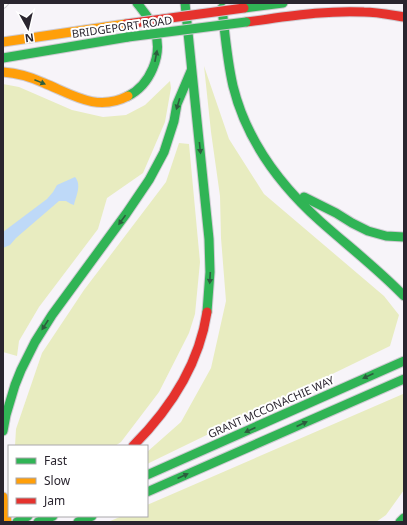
<svg xmlns="http://www.w3.org/2000/svg" width="407" height="525" viewBox="0 0 407 525" font-family="'Noto Sans',sans-serif">
  <style>
    .green { fill: #e8ecc0 }
    .water { fill: #bed9f8 }
    .lines { fill: none; stroke-linecap: round; stroke-linejoin: round }
    .lane-casing { stroke: #cfcbd2; stroke-width: 8 }
    .fast-casing { stroke: #cfcbd2; stroke-width: 11 }
    .slow-casing { stroke: #cfcbd2; stroke-width: 11 }
    .jam-casing { stroke: #cfcbd2; stroke-width: 11 }
    .lane { stroke: #fefdfe; stroke-width: 6 }
    .fast { stroke: #30b455; stroke-width: 9 }
    .slow { stroke: #ff9f0a; stroke-width: 9 }
    .jam { stroke: #e5322d; stroke-width: 9 }
    .fast-bridge-casing { stroke: #cfcbd2; stroke-width: 11; stroke-linecap: butt }
    .jam-bridge-casing { stroke: #cfcbd2; stroke-width: 11; stroke-linecap: butt }
    .fast-bridge { stroke: #30b455; stroke-width: 9 }
    .jam-bridge { stroke: #e5322d; stroke-width: 9 }
    .oneway { fill: #2c5e3e }
    .labels { text-anchor: middle; stroke-width: 4; stroke-linejoin: round; paint-order: stroke }
    .street-label { font-size: 11px; fill: #2a252f; stroke: #fff }
  </style>
  <rect width="100%" height="100%" fill="#f7f4f9"/>
  <g class="green">
    <polygon points="204,66 229,139 264,194 384,296 399,315 390,346 147,464 147,452 181,422 211,368 226,301 221,238 220,196 211,132"/>
    <polygon points="170,81 171,88 165,122 143,173 107,198 98,229 39,307 19,341 17,356 3,352 3,84 19,87 72,110 103,117 126,115 145,105"/>
    <polygon points="179,143 189,144 200,262 195,314 189,333 159,392 121,442 115,446 15,446 16,429 42,353 84,290 166,182"/>
    <polygon points="403,394 404,398 404,490 386,515 376,522 108,522 122,516 147,516 147,505"/>
  </g>
  <path class="water" d="M75 177C82 185 76 196 74 205L71 204 66 201H59L16 238 10 245 3 248V232L47 199 53 192 57 185Z"/>
  <g class="lines">
    <g class="lane-casing">
      <polyline id="lane" points="3,5 5,3"/>
    </g>
    <g class="fast-casing">
      <g id="fast">
        <polyline points="185,3 209,239 210,272 207,312"/>
        <path d="M222 8C225 34 227 60 233 86 246 139 280 185 320 221 348 246 378 269 404 296"/>
        <polyline points="244,8 283,3"/>
        <polyline points="3,58 128,37"/>
        <path d="M128 96C150 85 163 55 155 32 152 21 144 12 137 3"/>
        <polyline points="304,197 336,213 352,223 368,231 386,236 404,237"/>
        <polyline points="3,431 6,415 15,385 21,370 35,342 52,315 126,214 149,180 164,152 174,121 177,104 191,71"/>
        <polyline points="147,475 404,361"/>
        <polyline points="147,492 404,379"/>
        <polyline points="17,522 28,516"/>
        <polyline points="38,522 53,516"/>
        <polyline points="78,522 92,516"/>
        <polyline points="400,522 404,518"/>
      </g>
    </g>
    <g class="slow-casing">
      <g id="slow">
        <polyline points="3,42 126,24"/>
        <path d="M3 72C18 73 31 77 44 83 73 95 97 112 128 96"/>
        <polyline points="3,497 7,522"/>
      </g>
    </g>
    <g class="jam-casing">
      <g id="jam">
        <path d="M246 22C285 17 324 10 364 12 377 12 391 15 404 17"/>
        <path d="M133 446C170 409 199 365 207 312"/>
      </g>
    </g>
    <use href="#lane" class="lane"/>
    <use href="#fast" class="fast"/>
    <use href="#slow" class="slow"/>
    <use href="#jam" class="jam"/>
    <g class="fast-bridge-casing">
      <polyline id="fast-bridge" points="128,37 246,22"/>
    </g>
    <g class="jam-bridge-casing">
      <polyline id="jam-bridge" points="126,24 244,8"/>
    </g>
    <use href="#fast-bridge" class="fast-bridge"/>
    <use href="#jam-bridge" class="jam-bridge"/>
  </g>
  <defs><path id="oneway-solid" d="M-6-.8H1V-3.2L6.5 0L1 3.2V.8H-6Z"/></defs>
  <g class="oneway">
    <use href="#oneway-solid" transform="translate(156 56) rotate(-79)"/>
    <use href="#oneway-solid" transform="translate(40 82) rotate(22)"/>
    <use href="#oneway-solid" transform="translate(178 104) rotate(107)"/>
    <use href="#oneway-solid" transform="translate(200 148) rotate(84)"/>
    <use href="#oneway-solid" transform="translate(122 220) rotate(126)"/>
    <use href="#oneway-solid" transform="translate(210 278) rotate(93)"/>
    <use href="#oneway-solid" transform="translate(45 325) rotate(123)"/>
    <use href="#oneway-solid" transform="translate(368 376) rotate(156)"/>
    <use href="#oneway-solid" transform="translate(302 424) rotate(-24)"/>
    <use href="#oneway-solid" transform="translate(250 430) rotate(156)"/>
    <use href="#oneway-solid" transform="translate(183 476) rotate(-24)"/>
  </g>
  <g class="labels">
    <g class="street-label">
      <text transform="translate(122 27) rotate(-8)" y="4">BRIDGEPORT ROAD</text>
      <text transform="translate(271 407) rotate(-24)" y="4">GRANT MCCONACHIE WAY</text>
    </g>
  </g>
  <rect width="407" height="525" fill="none" stroke="#2a252f" stroke-width="8"/>
  <rect x="8" y="445" width="140" height="72" fill="#ffffff" stroke="#aaa8ac"/>
  <rect x="16" y="458" width="20" height="6" fill="#30b455" stroke="#aaa8ac"/>
  <text x="44" y="465" font-size="12" fill="#2a252f">Fast</text>
  <rect x="16" y="478" width="20" height="6" fill="#ff9f0a" stroke="#aaa8ac"/>
  <text x="44" y="485" font-size="12" fill="#2a252f">Slow</text>
  <rect x="16" y="498" width="20" height="6" fill="#e5322d" stroke="#aaa8ac"/>
  <text x="44" y="505" font-size="12" fill="#2a252f">Jam</text>
  <g transform="translate(28 28) rotate(172)" stroke="#ffffff" stroke-width="3" paint-order="stroke">
  <path d="M0-3L7 15L0 10L-7 15Z" fill="#2a252f"/>
  <text y="-6" font-size="11" font-weight="bold" text-anchor="middle" fill="#2a252f">N</text>
  </g>
</svg>
